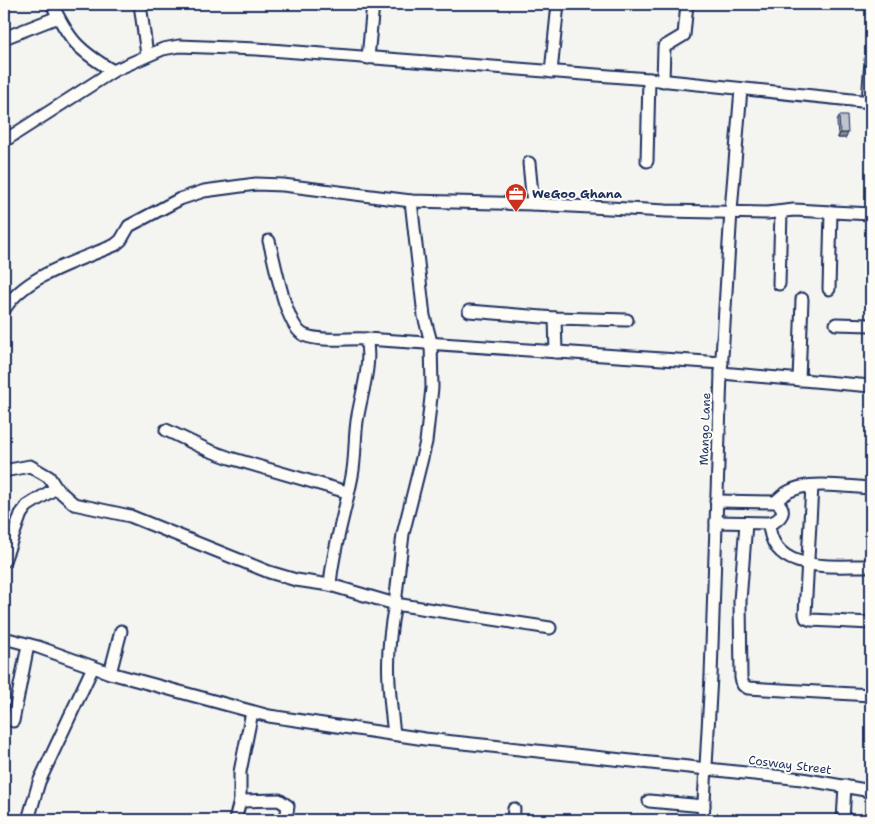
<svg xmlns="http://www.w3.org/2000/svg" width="875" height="824" viewBox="0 0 875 824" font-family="'Shantell Sans',sans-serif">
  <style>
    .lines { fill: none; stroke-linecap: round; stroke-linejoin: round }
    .minor-casing { stroke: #1b2f5e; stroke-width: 15 }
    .minor { stroke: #fdfcf7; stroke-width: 11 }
    .wall { fill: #a4a8af; stroke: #1b2f5e }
    .shaded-wall { fill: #86888f; stroke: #1b2f5e }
    .building { fill: #bfc3cc; stroke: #1b2f5e }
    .labels { text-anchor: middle; stroke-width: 4; stroke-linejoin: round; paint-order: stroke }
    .poi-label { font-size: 12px; font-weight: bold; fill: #1b2f5e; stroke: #fdfcf7; text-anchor: start }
    .street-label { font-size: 12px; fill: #1b2f5e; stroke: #fdfcf7 }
  </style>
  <rect width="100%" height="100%" fill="#f4f4f1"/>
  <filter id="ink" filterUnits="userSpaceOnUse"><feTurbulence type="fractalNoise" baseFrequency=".02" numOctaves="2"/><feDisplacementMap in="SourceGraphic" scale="10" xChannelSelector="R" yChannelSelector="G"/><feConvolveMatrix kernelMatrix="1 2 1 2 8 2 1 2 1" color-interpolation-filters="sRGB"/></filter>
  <g filter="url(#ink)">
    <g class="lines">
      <g class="minor-casing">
        <g id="minor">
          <path d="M52 4C69 40 78 50 113 71"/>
          <polyline points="140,4 147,55"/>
          <polyline points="4,38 58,17"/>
          <polyline points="368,58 373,4"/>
          <polyline points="551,72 558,4"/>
          <polyline points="663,81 664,47 684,35 687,4"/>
          <polyline points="868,102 871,60"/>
          <polyline points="4,141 113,71 163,49 179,46 257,49 649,79 871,102"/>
          <polyline points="647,161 649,79"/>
          <polyline points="529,163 533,204"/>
          <polyline points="411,201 424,316 431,342 432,388 426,442 403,534 395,604 550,628"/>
          <path d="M269 241C275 261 285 326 304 335 319 342 349 338 366 339 372 362 362 392 358 415 354 435 356 456 352 476 345 513 333 547 330 585"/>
          <polyline points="779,284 781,212"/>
          <polyline points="829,289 831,212"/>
          <path d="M4 310C25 275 78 261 115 245L121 240 129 226 180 199 204 191 256 184 283 185 411 201 533 204 666 211 767 213 794 210 871 214"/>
          <polyline points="469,311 555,318 627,320"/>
          <polyline points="555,318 556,352"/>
          <polyline points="836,324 871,325"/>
          <polyline points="366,339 722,363"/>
          <polyline points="721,373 871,386"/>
          <polyline points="799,380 802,299"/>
          <polyline points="166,430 208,450 230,458 347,492"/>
          <path d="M4 471 30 466 49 477 56 488 74 504 130 516 269 572 296 580 330 585 395 604C385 654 388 685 394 734"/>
          <polyline points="812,486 805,614 806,618 811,620 871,623"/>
          <path d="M776 502C797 476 841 487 871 488"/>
          <path d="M716 522 769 523C780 521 789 510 776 502L716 501"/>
          <polyline points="746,523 740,601 741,678 743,685 748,688 871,695"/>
          <path d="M769 523C771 575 834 565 871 566"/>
          <polyline points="4,561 21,514 27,506 56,488"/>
          <polyline points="4,638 38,647 110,673 269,716 425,739 802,779 871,791"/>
          <polyline points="110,673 121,631"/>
          <polyline points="13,721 28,645"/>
          <polyline points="240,801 279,800 288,806 286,820"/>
          <polyline points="649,801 704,806"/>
          <polyline points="28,820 39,782 93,667"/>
          <polyline points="235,820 240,801 240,772 252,712"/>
          <polyline points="513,820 514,809"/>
          <polyline points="703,820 711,676 721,373 731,211 741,89"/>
          <polyline points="843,820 845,786"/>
        </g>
      </g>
      <use href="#minor" class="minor"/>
    </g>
    <polygon class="wall" points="839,116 846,138 838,138 837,121"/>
    <polygon class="shaded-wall" points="840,133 848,133 846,138 838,138"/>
    <polygon class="building" points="839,116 847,116 848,133 840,133"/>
  </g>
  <defs>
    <g id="office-pin" transform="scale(1.125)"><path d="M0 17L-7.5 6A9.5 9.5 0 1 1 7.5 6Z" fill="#c8321e" stroke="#fdfcf7"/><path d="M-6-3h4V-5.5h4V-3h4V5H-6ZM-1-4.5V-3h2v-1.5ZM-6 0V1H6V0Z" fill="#fff"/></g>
  </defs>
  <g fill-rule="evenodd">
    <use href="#office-pin" x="516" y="194"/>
  </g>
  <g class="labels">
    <g class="poi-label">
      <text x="532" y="198">WeGoo Ghana</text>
    </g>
    <g class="street-label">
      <text transform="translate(705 429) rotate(-88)" y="4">Mango Lane</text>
      <text transform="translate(790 765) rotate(7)" y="4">Cosway Street</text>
    </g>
  </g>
  <rect width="875" height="824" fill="none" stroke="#fdfcf7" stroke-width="20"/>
  <rect x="10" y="10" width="855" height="804" fill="none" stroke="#1b2f5e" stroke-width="2" filter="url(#ink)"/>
</svg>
